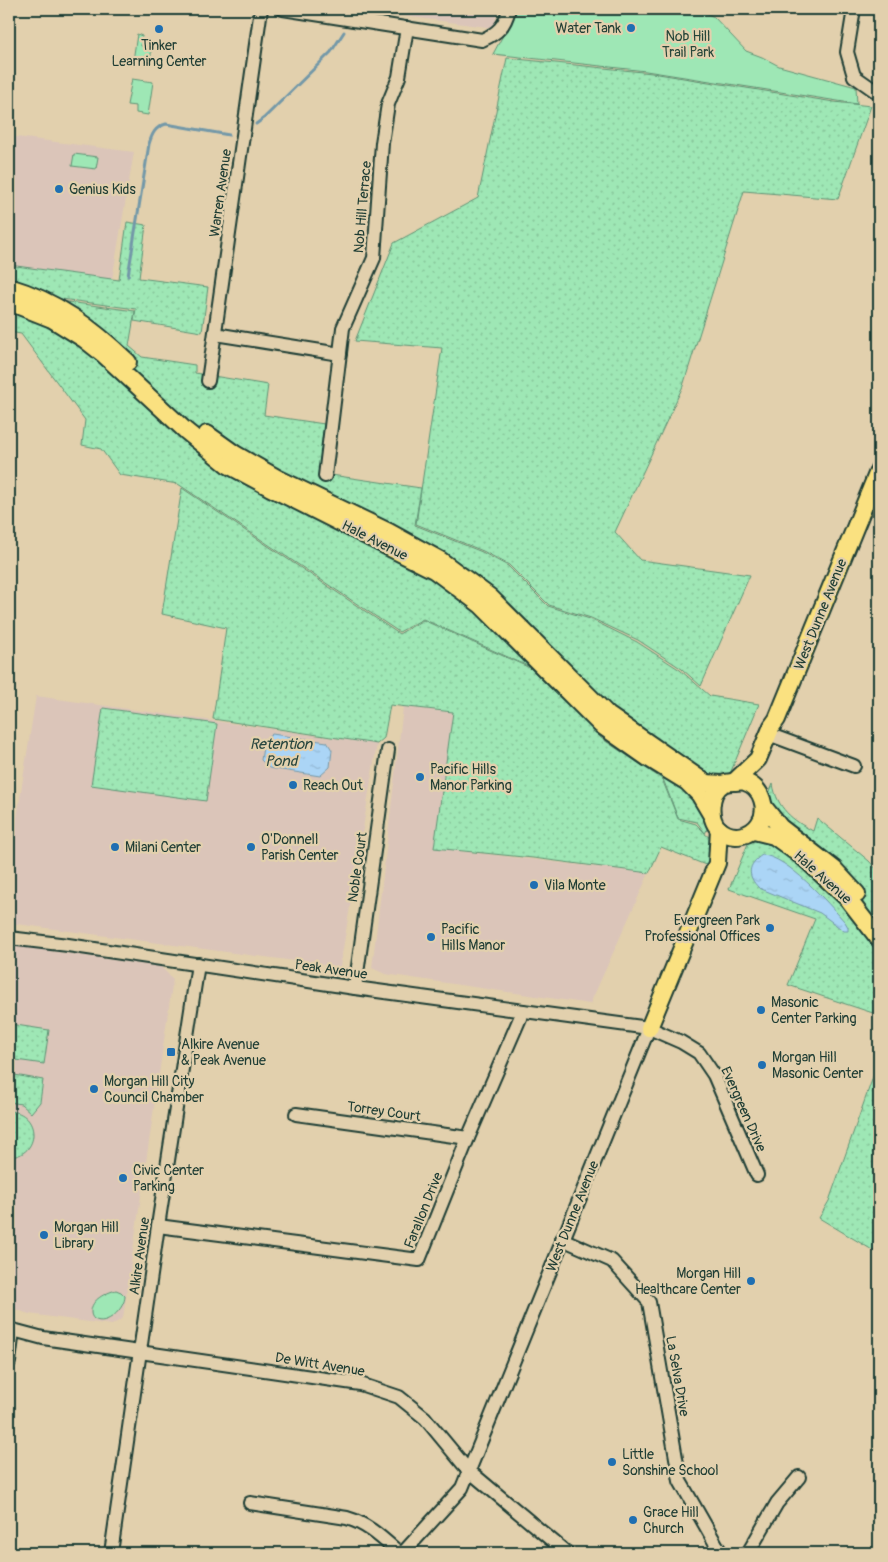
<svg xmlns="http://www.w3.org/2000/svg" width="888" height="1562" viewBox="0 0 888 1562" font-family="Pangolin,sans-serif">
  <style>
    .built { fill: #dbc5b9 }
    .grass { fill: url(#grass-dots); stroke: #5e9274 }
    .park { fill: #9ee7b5; stroke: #5e9274 }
    .water { fill: url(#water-ripples); stroke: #7398a8 }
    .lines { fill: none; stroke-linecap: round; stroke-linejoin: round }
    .stream { stroke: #7398a8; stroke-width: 3 }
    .minor-casing { stroke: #1f3d34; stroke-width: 16 }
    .major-casing { stroke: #1f3d34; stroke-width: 20 }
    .minor { stroke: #e2d0ad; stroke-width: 12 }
    .major { stroke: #fae180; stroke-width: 16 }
    .poi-dot { fill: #1f6fb2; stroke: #e2d0ad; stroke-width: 2 }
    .labels { text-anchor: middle; stroke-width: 4.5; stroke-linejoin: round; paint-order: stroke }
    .poi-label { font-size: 14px; fill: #1f3d34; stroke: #e2d0ad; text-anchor: start }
    .park-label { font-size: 14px; fill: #25463a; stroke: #e2d0ad }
    .street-label { font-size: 14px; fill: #1f3d34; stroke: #e2d0ad }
    .water-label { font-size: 15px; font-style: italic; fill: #26453e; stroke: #e2d0ad }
  </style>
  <defs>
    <pattern id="grass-dots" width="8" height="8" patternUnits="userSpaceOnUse" patternTransform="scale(1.25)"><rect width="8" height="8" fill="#9ee7b5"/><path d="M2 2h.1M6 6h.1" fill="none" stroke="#88c79c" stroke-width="1.8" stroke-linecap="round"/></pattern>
    <pattern id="water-ripples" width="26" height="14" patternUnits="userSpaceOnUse" patternTransform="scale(1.25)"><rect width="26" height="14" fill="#abd5f6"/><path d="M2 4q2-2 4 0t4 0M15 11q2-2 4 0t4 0" fill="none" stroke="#93b8d4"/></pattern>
  </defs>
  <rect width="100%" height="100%" fill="#e2d0ad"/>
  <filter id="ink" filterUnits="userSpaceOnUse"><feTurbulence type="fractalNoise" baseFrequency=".02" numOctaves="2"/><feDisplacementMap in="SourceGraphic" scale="10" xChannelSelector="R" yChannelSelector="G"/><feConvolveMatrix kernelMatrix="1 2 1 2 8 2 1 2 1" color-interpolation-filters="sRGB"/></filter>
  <g filter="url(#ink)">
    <g class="built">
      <polygon points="351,9 498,9 494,28"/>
      <polygon points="9,136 134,152 108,303 9,289"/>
      <polygon points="36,696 377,744 340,967 9,923 9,849 12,849"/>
      <polygon points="403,707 453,712 434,848 649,873 590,1004 385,974 372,968"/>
      <polygon points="9,945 161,967 173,979 123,1318 112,1325 29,1314 9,1307"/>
    </g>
    <g class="grass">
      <polygon points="507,58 652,73 834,102 871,106 838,199 744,191 683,386 615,532 640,560 750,575 701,686 682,669 638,640 591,618 549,605 509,565 483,551 416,524 442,348 355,341 394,243 478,198"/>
      <polygon points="127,222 146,225 139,278 208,287 202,332 134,321 136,309 9,292 9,265 119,280"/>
      <polygon points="9,294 135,311 129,346 142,357 195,365 195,373 268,385 264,415 331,425 324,474 421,488 415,525 482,552 508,566 548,606 590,619 637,642 680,670 710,696 759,704 705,834 718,844 708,866 661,847 649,873 533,858 434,848 453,712 390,705 384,738 377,744 213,719 226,628 162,614 182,488 399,634 423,620 530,668 601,738 662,779 678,819 696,824 705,833 697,822 678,818 663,779 602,737 530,667 423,619 399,632 178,484 120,475 101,449 82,445 85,420 21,334 9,332"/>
      <polygon points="103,708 217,724 206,801 91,785"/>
      <path d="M773 784C777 808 792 820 813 831L817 818 869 861 879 872V1015L788 985 815 919 729 889Z"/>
      <polygon points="9,1024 49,1030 44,1064 9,1059"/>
      <polygon points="879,1060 879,1254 819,1218 829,1201"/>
      <polygon points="9,1074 43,1080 40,1102 31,1113 21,1104 9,1102"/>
      <path d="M9 1111C41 1112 41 1156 9 1157Z"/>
    </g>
    <g class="park">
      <polygon points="512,9 698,9 714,17 746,51 762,57 779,66 856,87 857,104 646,71 493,54 507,28"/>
      <polygon points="137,34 142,36 141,46 152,47 150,62 133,61"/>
      <polygon points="132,79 153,82 148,115 136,113 136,106 127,105"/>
      <polygon points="74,154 98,157 96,169 72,166"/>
      <path d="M116 1290 121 1292 125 1296C125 1308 107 1327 94 1319 92 1317 91 1315 91 1312 91 1299 106 1293 116 1290Z"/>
    </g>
    <g class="water">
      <polygon points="272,734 327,742 332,750 330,767 320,776 269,768 261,760 264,741"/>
      <path d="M762 855C787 856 828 903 845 922L848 927V931H844L820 913 759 888C747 876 747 865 762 855Z"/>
    </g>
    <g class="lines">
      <g class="stream">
        <polyline points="256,124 264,118 331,52 344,32"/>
        <path d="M128 276 149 144C152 134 155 127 166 124L229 135"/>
      </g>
      <g class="minor-casing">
        <g id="minor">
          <path d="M283 9 482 40C498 33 505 26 509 9"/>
          <polyline points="854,9 847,52 854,76 874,90 879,91"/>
          <polyline points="215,334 340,354"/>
          <polyline points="208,381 261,9"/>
          <polyline points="325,476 343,328 374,258 382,143 388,104 399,77 407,28"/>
          <polyline points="768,734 854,766"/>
          <polyline points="9,938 68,945 355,988 649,1028 681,1042 699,1053 714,1075 757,1175"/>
          <polyline points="355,988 388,750"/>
          <polyline points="296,1114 468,1138"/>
          <polyline points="158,1226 419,1260 468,1138 523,1011"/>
          <polyline points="562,1239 612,1261 649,1302 680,1481 721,1553"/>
          <polyline points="9,1328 13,1330 43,1338 360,1384 399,1397 425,1418 468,1470 567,1553"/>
          <polyline points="9,1362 13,1330"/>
          <path d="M250 1503 347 1518C368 1524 383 1539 399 1553"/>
          <polyline points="111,1553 158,1226 198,964"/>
          <polyline points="403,1553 462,1488 649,1028"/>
          <polyline points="748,1553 777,1503 799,1477"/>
        </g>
      </g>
      <g class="major-casing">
        <g id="major">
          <path d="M9 287C57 301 92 328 128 362"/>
          <polyline points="9,302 52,319 84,339 103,354 186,431 228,465 269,487 434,570 481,605 601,725 648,758 687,782 699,794 712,816"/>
          <polyline points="207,434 235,454 277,478 389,532 440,560 490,597 608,715 706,783 722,784"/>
          <polyline points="734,782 758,759 772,726 777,719 879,469"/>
          <path d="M734 782C737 782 742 781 745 782 762 787 769 810 759 824 751 836 732 841 719 829 708 819 709 792 723 784 725 783 731 782 734 782Z"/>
          <polyline points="764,807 780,827 834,869 857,894"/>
          <polyline points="754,831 774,836 804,858 848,899 879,939"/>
          <polyline points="649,1028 717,863 719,829"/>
        </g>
      </g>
      <use href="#minor" class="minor"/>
      <use href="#major" class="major"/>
    </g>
  </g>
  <g class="poi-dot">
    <circle cx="631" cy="28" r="5"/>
    <circle cx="159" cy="29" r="5"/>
    <circle cx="59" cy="189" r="5"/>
    <circle cx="420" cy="777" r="5"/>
    <circle cx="293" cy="785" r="5"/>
    <circle cx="115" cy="847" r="5"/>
    <circle cx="251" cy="847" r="5"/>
    <circle cx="534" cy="885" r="5"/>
    <circle cx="770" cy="928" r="5"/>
    <circle cx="431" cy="937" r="5"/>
    <circle cx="761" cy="1010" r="5"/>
    <rect x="166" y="1047" width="10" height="10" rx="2.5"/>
    <circle cx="762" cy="1065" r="5"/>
    <circle cx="94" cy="1089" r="5"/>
    <circle cx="123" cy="1178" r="5"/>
    <circle cx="44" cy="1235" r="5"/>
    <circle cx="751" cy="1281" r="5"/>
    <circle cx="612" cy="1462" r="5"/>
    <circle cx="633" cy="1520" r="5"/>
  </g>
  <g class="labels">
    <g class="poi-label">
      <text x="621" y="33" text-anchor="end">Water Tank</text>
      <text x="159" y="50" text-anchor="middle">Tinker<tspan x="159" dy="16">Learning Center</tspan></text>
      <text x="69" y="194">Genius Kids</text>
      <text x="430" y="774">Pacific Hills<tspan x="430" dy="16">Manor Parking</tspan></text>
      <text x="303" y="790">Reach Out</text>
      <text x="261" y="844">O'Donnell<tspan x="261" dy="16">Parish Center</tspan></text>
      <text x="125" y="852">Milani Center</text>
      <text x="544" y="890">Vila Monte</text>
      <text x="760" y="925" text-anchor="end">Evergreen Park<tspan x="760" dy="16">Professional Offices</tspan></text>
      <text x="441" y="934">Pacific<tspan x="441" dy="16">Hills Manor</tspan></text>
      <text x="771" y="1007">Masonic<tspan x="771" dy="16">Center Parking</tspan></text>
      <text x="181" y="1049">Alkire Avenue<tspan x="181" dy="16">&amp; Peak Avenue</tspan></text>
      <text x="772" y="1062">Morgan Hill<tspan x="772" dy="16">Masonic Center</tspan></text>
      <text x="104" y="1086">Morgan Hill City<tspan x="104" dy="16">Council Chamber</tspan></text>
      <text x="133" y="1175">Civic Center<tspan x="133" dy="16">Parking</tspan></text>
      <text x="54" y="1232">Morgan Hill<tspan x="54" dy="16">Library</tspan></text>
      <text x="741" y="1278" text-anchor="end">Morgan Hill<tspan x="741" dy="16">Healthcare Center</tspan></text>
      <text x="622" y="1459">Little<tspan x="622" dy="16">Sonshine School</tspan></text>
      <text x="643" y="1517">Grace Hill<tspan x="643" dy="16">Church</tspan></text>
    </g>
    <g class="park-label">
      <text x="688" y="41">Nob Hill<tspan x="688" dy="16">Trail Park</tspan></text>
    </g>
    <g class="street-label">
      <text transform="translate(220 193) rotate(-82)" y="5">Warren Avenue</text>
      <text transform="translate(362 207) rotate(-85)" y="5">Nob Hill Terrace</text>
      <text transform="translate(375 540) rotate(27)" y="5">Hale Avenue</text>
      <text transform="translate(820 614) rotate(-68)" y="5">West Dunne Avenue</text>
      <text transform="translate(357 867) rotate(-82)" y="5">Noble Court</text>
      <text transform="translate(823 877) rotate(42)" y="5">Hale Avenue</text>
      <text transform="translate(331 969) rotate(8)" y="5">Peak Avenue</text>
      <text transform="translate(744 1109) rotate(66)" y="5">Evergreen Drive</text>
      <text transform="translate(384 1111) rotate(8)" y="5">Torrey Court</text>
      <text transform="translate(423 1210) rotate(-68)" y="5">Farallon Drive</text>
      <text transform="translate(572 1216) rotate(-68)" y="5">West Dunne Avenue</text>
      <text transform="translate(139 1256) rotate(-82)" y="5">Alkire Avenue</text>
      <text transform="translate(320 1364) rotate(9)" y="5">De Witt Avenue</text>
      <text transform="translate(678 1376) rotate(80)" y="5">La Selva Drive</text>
    </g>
    <g class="water-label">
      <text x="281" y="749">Retention<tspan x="281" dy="17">Pond</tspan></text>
    </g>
  </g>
  <rect width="888" height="1562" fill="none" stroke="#e2d0ad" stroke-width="30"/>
  <rect x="15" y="15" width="858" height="1532" fill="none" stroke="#1f3d34" stroke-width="2" filter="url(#ink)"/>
</svg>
